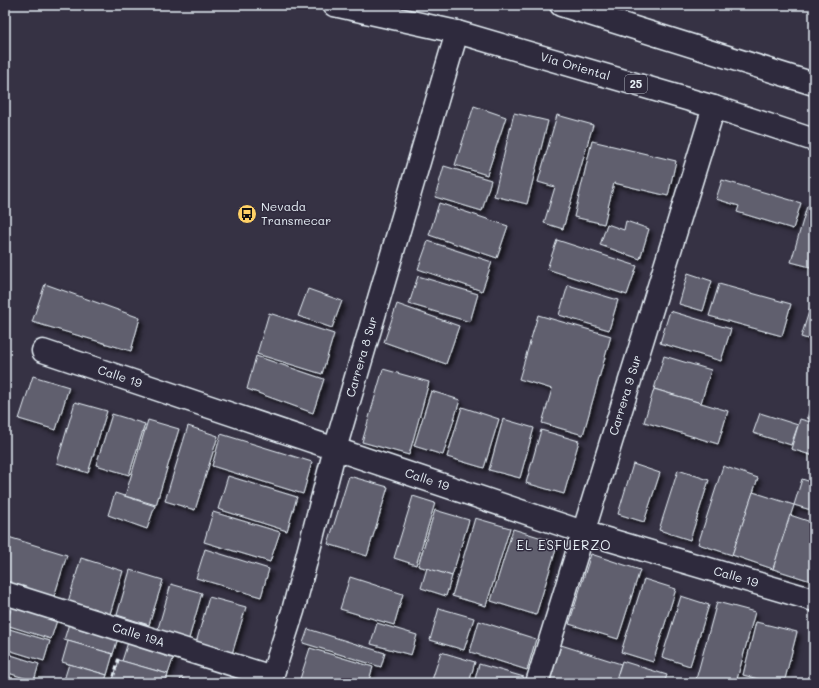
<svg xmlns="http://www.w3.org/2000/svg" width="819" height="688" viewBox="0 0 819 688" font-family="Mali,sans-serif">
  <style>
    .building { fill: #605e6e; stroke: #e8f1f8; filter: url(#shadow) }
    .lines { fill: none; stroke-linecap: round; stroke-linejoin: round }
    .minor-casing { stroke: #e8f1f8; stroke-width: 25 }
    .trunk-casing { stroke: #e8f1f8; stroke-width: 25 }
    .path { stroke: #e8f1f8; stroke-width: 2.5; stroke-dasharray: 4 3; stroke-linecap: butt }
    .minor { stroke: #2f2a3d; stroke-width: 22 }
    .trunk { stroke: #2f2a3d; stroke-width: 22 }
    .labels { text-anchor: middle; stroke-width: 3; stroke-linejoin: round; paint-order: stroke }
    .shield { fill: #2f2a3d; stroke: #b0b5c0; stroke-width: 1 }
    .shield-label { font-size: 11px; font-weight: bold; fill: #e8f1f8 }
    .street-label { font-size: 12px; fill: #e8f1f8; stroke: #2f2a3d }
    .poi-label { font-size: 12px; fill: #e8f1f8; stroke: #2f2a3d; text-anchor: start }
    .neighbourhood-label { font-size: 13px; letter-spacing: 1px; fill: #e8f1f8; stroke: #2f2a3d }
  </style>
  <defs>
    <filter id="shadow"><feDropShadow dx="3.5" dy="3.5" stdDeviation="2" flood-color="#0009"/></filter>
  </defs>
  <rect width="100%" height="100%" fill="#363244"/>
  <filter id="ink" filterUnits="userSpaceOnUse"><feTurbulence type="fractalNoise" baseFrequency=".025" numOctaves="2"/><feDisplacementMap in="SourceGraphic" scale="8" xChannelSelector="R" yChannelSelector="G"/><feConvolveMatrix kernelMatrix="1 2 1 2 8 2 1 2 1" color-interpolation-filters="sRGB"/></filter>
  <g filter="url(#ink)">
    <g class="building">
      <polygon points="474,106 506,117 487,175 455,165"/>
      <polygon points="514,113 548,121 527,204 494,196"/>
      <polygon points="557,115 593,125 563,229 544,223 555,187 538,182"/>
      <polygon points="592,141 676,161 668,196 614,183 604,224 574,217"/>
      <polygon points="444,166 491,180 482,211 435,197"/>
      <polygon points="722,180 801,203 793,229 737,212 739,206 716,199"/>
      <polygon points="439,203 508,226 497,258 429,235"/>
      <polygon points="807,206 814,208 814,268 791,262"/>
      <polygon points="626,221 649,229 640,259 600,245 607,224 624,230"/>
      <polygon points="557,240 637,266 627,295 547,269"/>
      <polygon points="428,241 492,262 482,291 418,269"/>
      <polygon points="688,273 712,281 703,311 679,304"/>
      <polygon points="418,276 478,294 470,322 409,304"/>
      <polygon points="45,284 140,318 131,351 32,322"/>
      <polygon points="719,284 791,304 782,336 709,316"/>
      <polygon points="568,285 618,300 609,330 559,315"/>
      <polygon points="308,289 342,301 332,328 298,316"/>
      <polygon points="812,302 814,303 814,341 801,337"/>
      <polygon points="397,304 459,326 446,364 384,342"/>
      <polygon points="670,311 731,329 721,361 660,343"/>
      <polygon points="269,313 334,334 322,374 257,354"/>
      <polygon points="538,315 611,336 583,435 542,423 552,389 519,379"/>
      <polygon points="256,356 324,379 313,413 247,389"/>
      <polygon points="664,356 711,370 701,403 654,389"/>
      <polygon points="383,369 429,382 409,455 362,442"/>
      <polygon points="33,376 69,387 56,430 19,419"/>
      <polygon points="654,389 728,411 718,444 644,422"/>
      <polygon points="431,391 460,400 443,455 414,446"/>
      <polygon points="814,395 814,420 807,418"/>
      <polygon points="75,402 107,411 88,473 57,463"/>
      <polygon points="462,407 499,419 484,468 447,457"/>
      <polygon points="760,413 798,425 791,445 753,433"/>
      <polygon points="112,414 145,424 129,475 96,465"/>
      <polygon points="503,419 534,428 520,478 489,470"/>
      <polygon points="800,419 814,423 814,456 791,449"/>
      <polygon points="148,420 179,429 156,505 125,496"/>
      <polygon points="188,426 218,436 195,510 165,501"/>
      <polygon points="541,430 579,441 564,494 526,483"/>
      <polygon points="221,434 312,462 303,494 212,466"/>
      <polygon points="633,464 660,473 644,522 618,514"/>
      <polygon points="723,466 758,478 732,555 698,544"/>
      <polygon points="678,470 709,480 690,540 659,530"/>
      <polygon points="228,476 297,497 287,531 218,509"/>
      <polygon points="349,476 388,487 367,556 328,544"/>
      <polygon points="802,479 814,483 814,511 794,505"/>
      <polygon points="753,492 794,505 773,569 732,555"/>
      <polygon points="115,493 155,506 147,529 108,515"/>
      <polygon points="413,496 435,503 416,565 394,558"/>
      <polygon points="435,510 469,520 452,576 418,566"/>
      <polygon points="213,512 280,532 270,562 204,542"/>
      <polygon points="790,515 814,523 814,582 773,569"/>
      <polygon points="475,518 510,528 486,606 452,596"/>
      <polygon points="513,529 558,543 536,615 491,601"/>
      <polygon points="5,536 67,555 54,597 5,582"/>
      <polygon points="205,549 269,569 261,597 196,578"/>
      <polygon points="591,554 640,570 618,639 569,624"/>
      <polygon points="81,558 123,571 110,614 68,602"/>
      <polygon points="427,568 452,576 446,596 421,588"/>
      <polygon points="130,570 163,580 149,625 117,615"/>
      <polygon points="350,577 403,594 394,625 340,609"/>
      <polygon points="644,579 676,589 653,662 621,652"/>
      <polygon points="171,584 202,593 188,642 157,632"/>
      <polygon points="681,596 709,605 690,666 662,657"/>
      <polygon points="209,597 246,607 232,654 196,643"/>
      <polygon points="717,602 755,612 736,683 695,683"/>
      <polygon points="13,603 58,617 51,639 6,625"/>
      <polygon points="439,608 474,618 464,650 430,640"/>
      <polygon points="70,620 119,635 113,654 64,640"/>
      <polygon points="479,621 536,639 527,670 470,652"/>
      <polygon points="756,622 797,632 784,683 773,683 743,675"/>
      <polygon points="377,623 417,635 411,655 371,644"/>
      <polygon points="6,628 50,641 44,661 5,649"/>
      <polygon points="308,629 385,653 381,667 303,643"/>
      <polygon points="129,639 175,653 168,674 122,661"/>
      <polygon points="68,641 113,654 107,675 62,662"/>
      <polygon points="561,645 621,664 615,683 549,683"/>
      <polygon points="310,648 373,667 368,683 299,682"/>
      <polygon points="441,652 475,662 469,683 431,683"/>
      <polygon points="5,653 39,664 34,681 5,672"/>
      <polygon points="119,660 168,674 166,683 112,683"/>
      <polygon points="622,661 667,675 664,683 615,683"/>
      <polygon points="69,664 107,675 104,683 63,683"/>
      <polygon points="479,664 524,677 522,683 474,683"/>
      <polygon points="181,678 194,683 179,683"/>
      <polygon points="5,679 19,683 5,683"/>
    </g>
    <g class="lines">
      <g class="minor-casing">
        <g id="minor">
          <path id="s1" d="M43 351 583 532 814 600"/>
          <path id="s2" d="M5 593 272 677"/>
          <path id="s3" d="M270 683 293 611 335 449 457 32"/>
          <path id="s4" d="M537 683 714 107"/>
        </g>
      </g>
      <g class="trunk-casing">
        <g id="trunk">
          <path id="s5" d="M334 5 457 32 714 107 814 140"/>
          <polyline points="561,5 814,84"/>
        </g>
      </g>
      <polyline class="path" points="112,683 119,656"/>
      <use href="#minor" class="minor"/>
      <use href="#trunk" class="trunk"/>
    </g>
  </g>
  <defs>
    <g id="bus-disc" transform="scale(1)"><circle r="9.5" fill="#ffd166" stroke="#2f2a3d"/><path d="M-5-6H5V4H4V6H2V4H-2V6H-4V4H-5ZM-3.5-4V0h7V-4ZM-3.5 1.2v1.5H-2V1.2ZM2 1.2v1.5H3.5V1.2Z" fill="#111"/></g>
  </defs>
  <g fill-rule="evenodd">
    <use href="#bus-disc" x="247" y="214"/>
  </g>
  <g class="labels">
    <rect class="shield" x="625" y="75" width="22" height="18" rx="3"/>
    <g class="shield-label">
      <text x="636" y="88">25</text>
    </g>
    <g class="street-label">
      <text dy="4" stroke="none"><textPath href="#s5" startOffset="249">Vía Oriental</textPath></text>
      <text dy="4" stroke="none"><textPath href="#s3" startOffset="339">Carrera 8 Sur</textPath></text>
      <text dy="4" stroke="none"><textPath href="#s1" startOffset="81">Calle 19</textPath></text>
      <text dy="4" stroke="none"><textPath href="#s4" startOffset="301">Carrera 9 Sur</textPath></text>
      <text dy="4" stroke="none"><textPath href="#s1" startOffset="405">Calle 19</textPath></text>
      <text dy="4" stroke="none"><textPath href="#s1" startOffset="729">Calle 19</textPath></text>
      <text dy="4" stroke="none"><textPath href="#s2" startOffset="140">Calle 19A</textPath></text>
    </g>
    <g class="poi-label">
      <text x="261" y="211">Nevada<tspan x="261" dy="14">Transmecar</tspan></text>
    </g>
    <g class="neighbourhood-label">
      <text x="564" y="550">EL ESFUERZO</text>
    </g>
  </g>
  <rect width="819" height="688" fill="none" stroke="#2f2a3d" stroke-width="20"/>
  <rect x="10" y="10" width="799" height="668" fill="none" stroke="#e8f1f8" stroke-width="1.5" filter="url(#ink)"/>
</svg>
